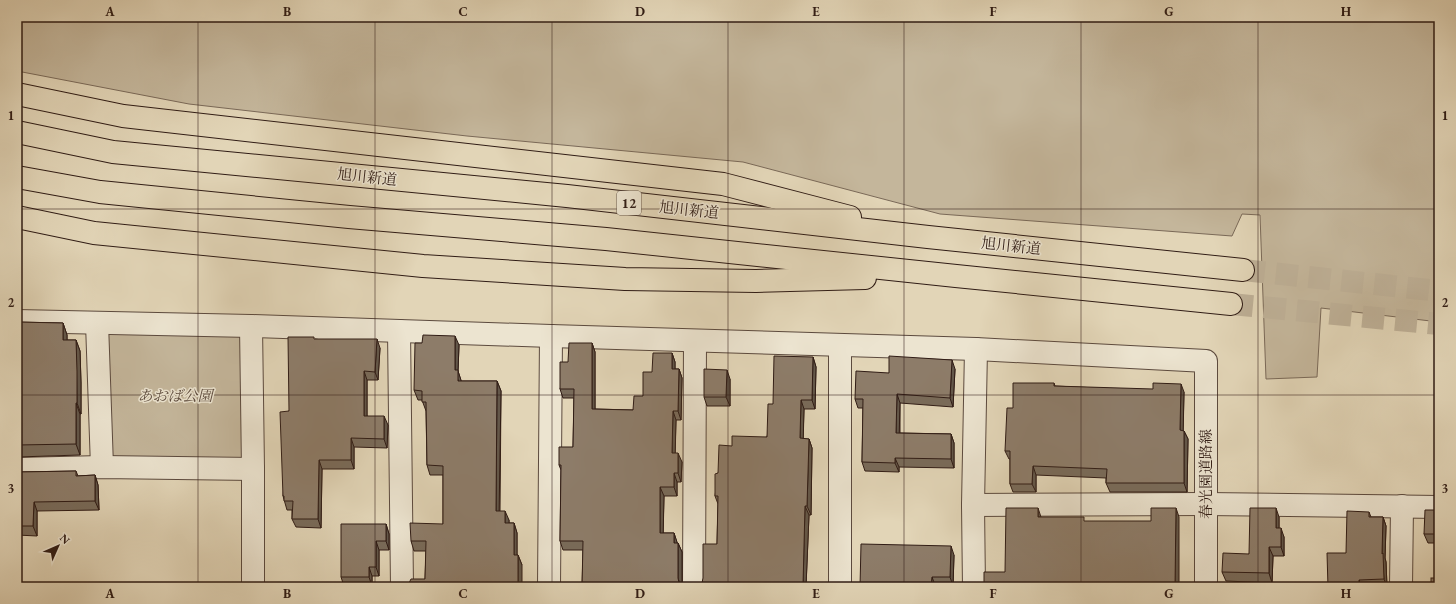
<svg xmlns="http://www.w3.org/2000/svg" width="1456" height="604" viewBox="0 0 1456 604" font-family="'EB Garamond','Noto Serif JP',serif">
  <style>
    .green { fill: #c4b69b; stroke: #7a6958 }
    .lines { fill: none; stroke-linecap: round; stroke-linejoin: round }
    .highway-tunnel { stroke: #beb097; stroke-width: 22; stroke-dasharray: 22 11; stroke-linecap: butt }
    .minor-casing { stroke: #5c4a3e; stroke-width: 24 }
    .highway-casing { stroke: #301c15; stroke-width: 24 }
    .minor { stroke: #ece4d0; stroke-width: 22 }
    .highway { stroke: #e2d5b7; stroke-width: 22 }
    .wall { fill: #796b5a; stroke: #301c15 }
    .shaded-wall { fill: #63574a; stroke: #301c15 }
    .building { fill: #8d7c69; stroke: #301c15 }
    .grid { fill: none; stroke: #301c15; stroke-width: 1; stroke-opacity: 0.55 }
    .labels { text-anchor: middle; stroke-width: 3; stroke-linejoin: round; paint-order: stroke }
    .shield { fill: #ece4d0; stroke: #68584d; stroke-width: 1 }
    .shield-label { font-size: 14px; font-weight: bold; fill: #301c15 }
    .street-label { font-size: 15px; fill: #301c15; stroke: #ece4d0 }
    .park-label { font-size: 15px; font-style: italic; fill: #5c4a3d; stroke: #ece4d0 }
    .neatline { fill: none; stroke: #301c15; stroke-width: 1.5 }
    .grid-label { font-size: 13px; text-anchor: middle; font-weight: bold; fill: #301c15 }
  </style>
  <rect width="100%" height="100%" fill="#e2d5b7"/>
  <filter id="stains"><feTurbulence type="fractalNoise" baseFrequency=".005" numOctaves="4"/><feColorMatrix values="0 0 0 0 .2 0 0 0 0 .09 0 0 0 0 .02 0 0 0 .5 -.17"/></filter>
  <radialGradient id="worn" r=".72"><stop offset=".6" stop-color="#630" stop-opacity="0"/><stop offset="1" stop-color="#630" stop-opacity=".3"/></radialGradient>
  <g class="green">
    <polygon points="17,17 1439,17 1439,322 1321,308 1317,377 1266,379 1260,215 1242,214 1232,236 940,214 743,162 467,136 189,104 17,71"/>
    <polygon points="97,323 251,326 253,469 102,467"/>
  </g>
  <g class="lines">
    <g class="highway-tunnel">
      <polyline points="1243,270 1439,291"/>
      <polyline points="1231,304 1439,324"/>
    </g>
    <g class="minor-casing">
      <g id="minor">
        <polyline points="17,321 251,326 551,336 976,349 1206,361 1206,587"/>
        <polyline points="97,323 102,467"/>
        <polyline points="251,326 253,469 253,587"/>
        <polyline points="399,331 402,587"/>
        <polyline points="17,469 102,467 253,469"/>
        <polyline points="973,505 1206,504 1439,507"/>
        <polyline points="549,587 551,336"/>
        <polyline points="694,587 695,341"/>
        <polyline points="840,587 840,345"/>
        <polyline points="974,587 973,505 976,349"/>
        <polyline points="1401,587 1402,506"/>
      </g>
    </g>
    <g class="highway-casing">
      <g id="highway">
        <polyline points="17,94 123,116 723,184 850,217"/>
        <polyline points="17,132 113,152 567,196 928,237 1243,270"/>
        <polyline points="17,177 100,192 349,217 606,239 956,276 1231,304"/>
        <polyline points="17,217 94,233 423,266 625,279 756,281 865,278"/>
      </g>
    </g>
    <use href="#minor" class="minor"/>
    <use href="#highway" class="highway"/>
  </g>
  <g class="wall">
    <polygon points="17,322 63,323 67,335 67,340 76,340 80,351 81,383 81,414 80,414 80,455 17,457"/>
    <polygon points="315,339 380,348 378,380 367,380 367,416 388,425 387,448 354,447 354,469 322,469 321,528 296,527 292,519 292,510 287,510 283,496 289,411"/>
    <polygon points="592,343 595,352 595,409 633,410 643,396 652,372 672,353 675,362 675,369 679,369 682,378 681,420 676,420 675,453 682,462 681,482 677,482 677,496 664,496 663,533 674,533 677,543 678,543 682,552 682,587 582,587 583,550 563,550 560,541 561,470 559,465 573,447 574,398 563,398 560,389 568,362"/>
    <polygon points="459,345 458,371 461,381 497,381 501,391 500,511 509,520 509,523 514,523 517,533 517,555 518,555 522,565 425,579 426,551 414,551 411,541 443,524 443,475 430,475 427,465 426,411 422,400 418,400 414,390"/>
    <polygon points="813,357 816,367 815,409 804,409 803,439 809,439 812,448 811,515 809,515 806,586 814,587 704,587 702,583 717,544 718,504 715,496 718,473 732,446 767,437 773,404"/>
    <polygon points="955,369 953,407 900,403 900,433 951,434 954,443 954,468 899,467 899,472 865,471 862,462 863,408 858,408 855,399 889,373"/>
    <polygon points="730,379 730,406 707,406 704,397"/>
    <polygon points="1054,383 1055,386 1184,392 1183,431 1184,431 1188,439 1187,492 1110,492 1106,483 1106,478 1036,475 1036,492 1013,492 1010,484 1010,459 1009,459 1005,451"/>
    <polygon points="76,471 78,476 95,475 98,485 99,510 37,511 37,536 17,535 17,472"/>
    <polygon points="1439,509 1439,543 1428,543 1424,534 1436,510"/>
    <polygon points="1369,512 1371,517 1383,517 1386,526 1385,558 1386,562 1387,587 1328,587"/>
    <polygon points="1279,517 1279,528 1284,537 1284,556 1273,556 1272,583 1226,581 1222,572 1249,554"/>
    <polygon points="386,524 389,534 389,550 379,550 379,576 372,576 372,586 356,586 356,587 343,583 341,577"/>
    <polygon points="954,555 953,586 935,585 860,587"/>
  </g>
  <g class="shaded-wall">
    <polygon points="63,323 67,335 67,352 63,340"/>
    <polygon points="455,336 459,345 458,371 461,380 461,390 455,370"/>
    <polygon points="377,339 380,348 378,380 375,372"/>
    <polygon points="76,340 80,351 81,383 81,414 77,403"/>
    <polygon points="592,343 595,352 595,418 592,409"/>
    <polygon points="672,353 675,362 675,378 672,369"/>
    <polygon points="813,357 816,367 815,409 812,400"/>
    <polygon points="952,360 955,369 953,407 950,398"/>
    <polygon points="679,369 682,378 681,420 678,411"/>
    <polygon points="727,370 730,379 730,406 726,397"/>
    <polygon points="364,371 367,380 367,424 364,416"/>
    <polygon points="497,381 501,391 499,520 496,511"/>
    <polygon points="1181,384 1184,392 1183,439 1180,430"/>
    <polygon points="897,394 900,403 899,442 896,433"/>
    <polygon points="801,400 804,409 803,448 800,438"/>
    <polygon points="76,403 80,414 80,455 76,444"/>
    <polygon points="673,411 676,420 675,462 672,453"/>
    <polygon points="384,416 388,425 387,448 384,439"/>
    <polygon points="1184,431 1188,439 1187,492 1184,483"/>
    <polygon points="951,434 954,443 954,468 951,459"/>
    <polygon points="351,438 354,447 354,469 351,460"/>
    <polygon points="809,439 812,448 811,515 807,506"/>
    <polygon points="678,453 682,462 681,482 678,473"/>
    <polygon points="895,458 899,467 899,472 895,463"/>
    <polygon points="319,460 322,469 321,528 318,519"/>
    <polygon points="1033,466 1036,475 1036,492 1032,484"/>
    <polygon points="674,473 677,482 677,496 674,487"/>
    <polygon points="95,475 98,485 99,510 95,501"/>
    <polygon points="660,487 664,496 663,542 660,533"/>
    <polygon points="34,502 37,511 37,536 33,526"/>
    <polygon points="805,506 809,515 806,587 803,586"/>
    <polygon points="1038,508 1041,517 1038,517"/>
    <polygon points="1176,508 1179,517 1179,587 1175,587"/>
    <polygon points="1276,508 1279,517 1279,537 1276,528"/>
    <polygon points="505,511 509,520 509,532 505,523"/>
    <polygon points="1383,517 1386,526 1385,558 1386,562 1387,587 1384,579 1382,554"/>
    <polygon points="514,523 517,533 517,565 514,555"/>
    <polygon points="386,524 389,534 389,550 386,541"/>
    <polygon points="1281,528 1284,537 1284,556 1281,547"/>
    <polygon points="674,533 677,542 677,552 674,543"/>
    <polygon points="376,541 379,550 379,576 376,567"/>
    <polygon points="678,543 682,552 682,587 681,587 678,578"/>
    <polygon points="951,546 954,555 953,586 950,577"/>
    <polygon points="1269,547 1273,556 1272,583 1269,573"/>
    <polygon points="518,555 522,565 522,587 518,587"/>
    <polygon points="369,567 372,576 372,586 369,577"/>
    <polygon points="932,577 935,585 935,587 931,587"/>
    <polygon points="1359,580 1361,587 1359,587"/>
  </g>
  <g class="building">
    <polygon points="17,322 63,323 63,340 76,340 77,371 77,403 76,403 76,444 17,445"/>
    <polygon points="423,335 455,336 455,370 458,370 458,381 497,381 496,511 505,511 505,523 514,523 514,555 518,555 518,587 410,587 409,583 411,579 425,579 426,541 411,541 410,523 443,524 443,466 427,465 426,402 422,402 422,391 414,390 415,343 422,343"/>
    <polygon points="288,337 314,337 314,339 377,339 375,372 364,371 364,416 384,416 384,439 351,438 351,460 319,460 318,519 292,519 293,501 284,501 284,496 283,496 280,412 289,411"/>
    <polygon points="569,343 592,343 592,409 633,410 634,396 643,396 643,372 652,372 653,353 672,353 672,369 679,369 678,411 673,411 672,453 678,453 678,473 674,473 674,487 660,487 660,533 674,533 674,543 678,543 678,578 679,583 676,583 676,587 582,587 583,541 560,541 561,465 559,465 559,447 573,447 574,389 560,389 560,362 568,362"/>
    <polygon points="774,356 813,357 812,400 801,400 800,438 809,439 807,506 805,506 803,586 814,586 814,587 719,587 719,583 702,583 703,578 703,544 717,544 718,496 715,496 715,474 718,473 719,445 732,446 732,436 767,437 768,404 773,404"/>
    <polygon points="889,356 952,360 950,398 897,394 896,433 951,434 951,459 895,458 895,463 862,462 863,399 855,399 856,371 889,373"/>
    <polygon points="704,369 727,370 726,397 704,397"/>
    <polygon points="1013,383 1054,383 1054,386 1153,389 1153,383 1181,384 1180,430 1184,431 1184,483 1106,483 1107,469 1033,466 1032,484 1010,484 1010,451 1005,451 1007,408 1013,408"/>
    <polygon points="76,471 76,476 95,475 95,501 34,502 33,526 17,526 17,472"/>
    <polygon points="1006,508 1038,508 1038,517 1084,517 1084,521 1151,521 1151,508 1176,508 1175,587 984,587 984,572 1005,572"/>
    <polygon points="1250,508 1276,508 1276,528 1281,528 1281,547 1269,547 1269,573 1222,572 1223,553 1249,554"/>
    <polygon points="1439,509 1439,534 1424,534 1425,510 1436,510"/>
    <polygon points="1347,511 1369,512 1369,517 1383,517 1382,554 1383,553 1384,579 1359,580 1359,587 1328,587 1327,553 1346,553"/>
    <polygon points="341,524 386,524 386,541 376,541 376,567 369,567 369,577 341,577"/>
    <polygon points="861,544 951,546 950,577 932,577 931,587 860,587"/>
    <rect x="1431" y="578" width="8" height="9"/>
    <polygon points="292,583 355,584 355,587 292,587"/>
  </g>
  <path class="grid" d="M198 17V587M375 17V587M552 17V587M728 17V587M904 17V587M1081 17V587M1258 17V587M17 209H1439M17 395H1439"/>
  <g class="labels">
    <rect class="shield" x="617" y="191" width="24" height="24" rx="3"/>
    <g class="shield-label">
      <text x="629" y="208">12</text>
    </g>
    <g class="street-label">
      <text transform="translate(367 177) rotate(6)" y="5">旭川新道</text>
      <text transform="translate(689 210) rotate(6)" y="5">旭川新道</text>
      <text transform="translate(1011 246) rotate(6)" y="5">旭川新道</text>
      <text transform="translate(1206 474) rotate(-90)" y="5">春光園道路線</text>
    </g>
    <g class="park-label">
      <text x="175" y="401">あおば公園</text>
    </g>
  </g>
  <rect width="1456" height="604" fill="none" stroke="#e2d5b7" stroke-width="44"/>
  <g transform="translate(58 546) rotate(45)" stroke="#ece4d0" stroke-width="3" paint-order="stroke">
  <path d="M0-3L7 15L0 10L-7 15Z" fill="#301c15"/>
  <text y="-6" font-size="11" font-weight="bold" text-anchor="middle" fill="#301c15">N</text>
  </g>
  <rect x="22" y="22" width="1412" height="560" class="neatline"/>
  <g class="grid-label">
    <text x="110" y="16">A</text>
    <text x="287" y="16">B</text>
    <text x="463" y="16">C</text>
    <text x="640" y="16">D</text>
    <text x="816" y="16">E</text>
    <text x="993" y="16">F</text>
    <text x="1169" y="16">G</text>
    <text x="1346" y="16">H</text>
    <text x="11" y="120">1</text>
    <text x="1445" y="120">1</text>
    <text x="11" y="307">2</text>
    <text x="1445" y="307">2</text>
    <text x="11" y="493">3</text>
    <text x="1445" y="493">3</text>
    <text x="110" y="598">A</text>
    <text x="287" y="598">B</text>
    <text x="463" y="598">C</text>
    <text x="640" y="598">D</text>
    <text x="816" y="598">E</text>
    <text x="993" y="598">F</text>
    <text x="1169" y="598">G</text>
    <text x="1346" y="598">H</text>
  </g>
  <rect width="100%" height="100%" filter="url(#stains)"/>
  <rect width="100%" height="100%" fill="url(#worn)"/>
</svg>
